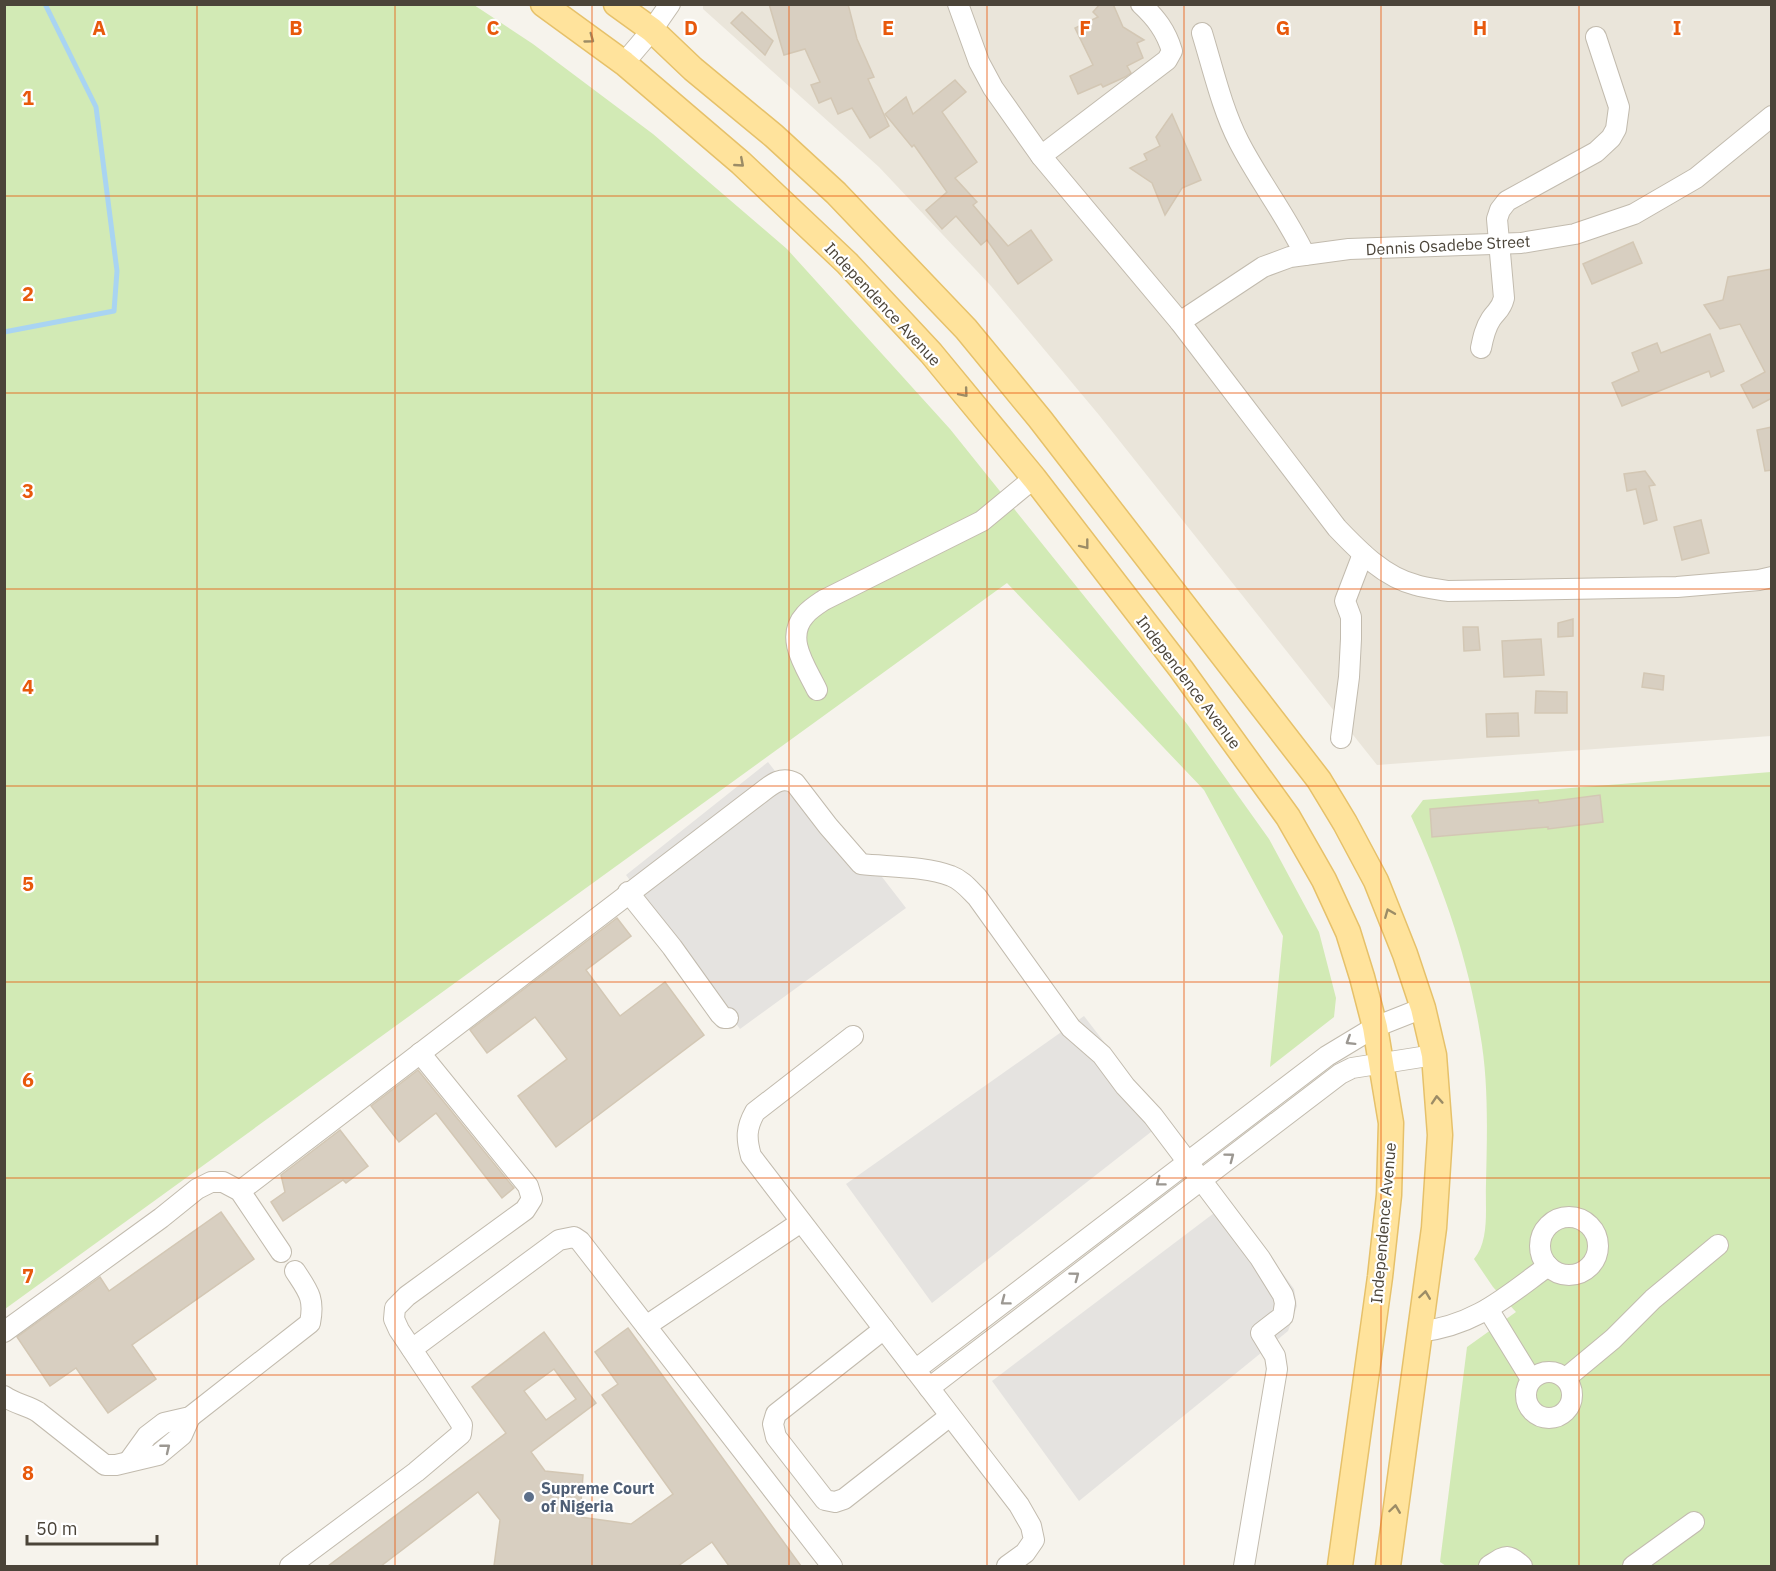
<svg xmlns="http://www.w3.org/2000/svg" width="1776" height="1571" viewBox="0 0 1776 1571" font-family="'IBM Plex Sans',sans-serif">
  <style>
    .residential { fill: #eae5da }
    .green { fill: #d2eab5 }
    .parking { fill: #e5e3e0 }
    .lines { fill: none; stroke-linecap: round; stroke-linejoin: round }
    .stream { stroke: #a9d4f2; stroke-width: 5 }
    .building { fill: #d8cfc1; stroke: #d3c7b4; stroke-width: 1.5; fill-rule: evenodd }
    .minor-casing { stroke: #c2bbae; stroke-width: 22 }
    .major-casing { stroke: #e6c16a; stroke-width: 27 }
    .minor { stroke: #fff; stroke-width: 20 }
    .major { stroke: #ffe39c; stroke-width: 24 }
    .oneway { stroke: #9c8c66 }
    .oneway2 { stroke: #9c9892 }
    .grid { fill: none; stroke: #e8590c; stroke-width: 1.5; stroke-opacity: 0.55 }
    .service-dot { fill: #5c6f8a; stroke: #fff; stroke-width: 2 }
    .labels { text-anchor: middle; stroke-width: 4.5; stroke-linejoin: round; paint-order: stroke }
    .street-label { font-size: 16px; fill: #4b4439; stroke: #fff }
    .service-label { font-size: 16px; font-weight: bold; fill: #4e5e75; stroke: #fff; text-anchor: start }
    .grid-label { font-size: 20px; text-anchor: middle; font-weight: bold; fill: #e8590c; stroke: #fff; stroke-width: 4.5; stroke-linejoin: round; paint-order: stroke }
  </style>
  <rect width="100%" height="100%" fill="#f6f3ec"/>
  <polygon class="residential" points="703,5 1771,5 1771,736 1377,765 1099,415 991,286 879,167 703,9"/>
  <g class="green">
    <polygon points="5,5 474,5 533,44 653,134 787,249 950,429 1187,724 1269,839 1319,932 1336,998 1334,1017 1270,1067 1283,936 1204,790 1007,583 5,1309"/>
    <path d="M1771 772V1566H1446L1440 1562 1467 1347 1516 1312 1493 1287 1474 1259C1490 1240 1485 1208 1486 1184 1487 1135 1489 1082 1480 1033 1468 958 1442 884 1411 816L1423 800Z"/>
  </g>
  <g class="parking">
    <polygon points="768,762 839,853 872,864 906,908 740,1029 626,875"/>
    <polygon points="1084,1016 1165,1121 932,1303 846,1184"/>
    <polygon points="1230,1201 1294,1289 1297,1306 1288,1331 1079,1501 992,1381"/>
  </g>
  <g class="lines">
    <polyline class="stream" points="4,332 114,311 117,271 96,107 45,4"/>
  </g>
  <g class="building">
    <polygon points="769,4 848,4 857,39 874,77 868,79 889,126 870,138 852,108 838,114 831,98 819,103 811,85 820,82 805,49 784,55"/>
    <polygon points="1100,4 1113,4 1123,27 1144,40 1137,43 1143,58 1127,66 1131,73 1125,77 1103,87 1101,84 1078,94 1070,76 1093,65 1075,28 1098,17 1093,12"/>
    <polygon points="742,12 773,41 765,55 731,23"/>
    <polygon points="955,80 966,92 942,112 977,162 955,178 977,202 973,205 1008,246 1031,230 1052,260 1018,284 987,240 981,245 956,216 942,229 926,210 947,192 914,145 912,147 885,114 906,97 913,114"/>
    <polygon points="1172,114 1201,180 1182,188 1165,215 1152,183 1130,168 1147,160 1144,154 1160,146 1156,137"/>
    <polygon points="1633,242 1642,263 1592,284 1583,264"/>
    <polygon points="1772,269 1772,398 1753,408 1741,385 1765,372 1740,324 1720,329 1704,305 1723,300 1728,277"/>
    <polygon points="1710,334 1724,371 1711,377 1709,371 1622,406 1612,383 1639,371 1632,353 1657,343 1661,353"/>
    <polygon points="1772,427 1772,470 1765,471 1757,430"/>
    <polygon points="1645,471 1655,485 1649,486 1657,520 1644,524 1636,489 1627,491 1624,474"/>
    <polygon points="1701,520 1709,553 1682,560 1674,527"/>
    <polygon points="1573,619 1573,636 1558,637 1558,623"/>
    <polygon points="1463,627 1478,627 1480,650 1464,651"/>
    <polygon points="1541,639 1544,675 1504,677 1502,641"/>
    <polygon points="1644,673 1664,676 1663,690 1642,687"/>
    <polygon points="1536,691 1567,692 1567,713 1535,713"/>
    <polygon points="1518,713 1519,736 1487,737 1486,714"/>
    <polygon points="1600,795 1603,822 1548,829 1548,827 1432,837 1430,809 1538,800 1539,803"/>
    <polygon points="617,918 631,936 586,970 620,1016 665,982 704,1035 556,1147 518,1096 567,1059 535,1017 487,1053 470,1030"/>
    <polygon points="418,1070 514,1188 502,1198 436,1113 399,1142 371,1106"/>
    <polygon points="340,1130 368,1166 346,1183 343,1180 283,1221 271,1202 285,1192 281,1175"/>
    <polygon points="221,1212 254,1259 132,1345 156,1379 108,1413 76,1368 50,1386 17,1337 100,1277 109,1291"/>
    <path d="M628 1328 801 1566H729L712 1542 678 1566H494L500 1520 478 1492 381 1566H328L506 1433 472 1387 544 1332 596 1403 531 1452 545 1471 583 1475 580 1517 631 1524 673 1494 602 1395 618 1384 595 1352ZM554 1369 576 1399 546 1420 524 1391Z"/>
  </g>
  <g class="lines">
    <g class="minor-casing">
      <g id="minor">
        <path d="M958 4 979 62 993 88 1041 156 1180 322 1337 528C1359 551 1384 577 1416 585 1426 588 1437 589 1448 591L1677 587 1759 580 1772 577"/>
        <path d="M1202 33C1213 69 1222 109 1239 142 1259 181 1286 215 1305 255"/>
        <polyline points="624,63 652,30 670,4"/>
        <path d="M1041 156 1167 60 1172 51C1166 31 1156 18 1141 4"/>
        <polyline points="1180,322 1263,267 1290,257 1349,249 1521,243 1575,234 1634,214 1696,178 1772,116"/>
        <path d="M1481 348C1483 338 1485 328 1491 319 1497 310 1501 310 1504 298L1497 219 1500 210 1507 201 1596 152 1611 138 1616 129 1619 107 1596 37"/>
        <path d="M817 690C806 667 784 638 805 615 810 609 818 604 824 600L982 521 1034 478"/>
        <polyline points="1341,738 1349,677 1351,639 1351,617 1345,601 1363,554"/>
        <polyline points="628,892 672,947 720,1014 724,1018 728,1018"/>
        <path d="M853 1036 755 1112C746 1128 746 1138 751 1156L1019 1505 1031 1526 1034 1540 1025 1553 1007 1566"/>
        <path d="M240 1191 758 795C770 786 780 775 795 783L828 826 861 864C888 867 926 866 951 876 962 880 969 889 977 897L1071 1028 1102 1055 1125 1086 1153 1116 1260 1258 1283 1295 1285 1303 1283 1316 1261 1333 1275 1356 1277 1369 1244 1566"/>
        <circle cx="1569" cy="1246" r="29"/>
        <polyline points="1488,1309 1531,1379"/>
        <polyline points="646,1326 801,1222"/>
        <polyline points="884,1329 776,1414 773,1424 776,1437 825,1500 835,1502 844,1499 950,1416"/>
        <polyline points="4,1332 161,1218 197,1189 211,1182 223,1182 240,1191 281,1252"/>
        <path d="M1419 1332C1476 1325 1504 1298 1548 1266"/>
        <polyline points="412,1349 559,1240 574,1237 580,1241 832,1566"/>
        <polyline points="915,1370 1327,1056 1375,1027 1423,1008"/>
        <circle cx="1549" cy="1395" r="23"/>
        <polyline points="1566,1378 1613,1339 1653,1299 1718,1245"/>
        <polyline points="929,1388 1340,1074 1352,1068 1434,1055"/>
        <path d="M4 1396C15 1404 27 1405 38 1412L105 1465H116L158 1455 182 1435 190 1417"/>
        <path d="M129 1461 147 1436 164 1423 190 1417 310 1323C315 1298 308 1291 295 1271"/>
        <polyline points="290,1566 416,1472 461,1434 462,1425 453,1411 399,1330 394,1319 395,1308 407,1296 525,1210 532,1199 528,1186 420,1053"/>
        <path d="M1489 1566C1505 1556 1507 1552 1522 1566"/>
        <polyline points="1633,1566 1694,1522"/>
      </g>
    </g>
    <g class="major-casing">
      <g id="major">
        <polyline points="543,4 624,63 741,163 847,263 931,353 1034,478 1181,669 1288,817 1324,880 1348,932 1362,977 1375,1027 1391,1123 1389,1195 1380,1277 1340,1566"/>
        <polyline points="616,4 652,30 693,69 774,136 836,193 966,329 1040,419 1319,780 1345,823 1376,881 1405,954 1423,1008 1434,1055 1440,1135 1434,1228 1388,1566"/>
      </g>
    </g>
    <use href="#minor" class="minor"/>
    <use href="#major" class="major"/>
  </g>
  <defs><path id="oneway-chevron" d="M-2-3.5L2.5 0L-2 3.5" fill="none" stroke-width="1.6" stroke-linecap="round" stroke-linejoin="round" transform="scale(1.5)"/></defs>
  <g class="oneway">
    <use href="#oneway-chevron" transform="translate(590 39) rotate(36)"/>
    <use href="#oneway-chevron" transform="translate(740 163) rotate(41)"/>
    <use href="#oneway-chevron" transform="translate(964 393) rotate(50)"/>
    <use href="#oneway-chevron" transform="translate(1085 545) rotate(52)"/>
    <use href="#oneway-chevron" transform="translate(1389 913) rotate(-112)"/>
    <use href="#oneway-chevron" transform="translate(1437 1100) rotate(-94)"/>
    <use href="#oneway-chevron" transform="translate(1425 1295) rotate(-82)"/>
    <use href="#oneway-chevron" transform="translate(1395 1509) rotate(-82)"/>
  </g>
  <g class="oneway2">
    <use href="#oneway-chevron" transform="translate(1350 1041) rotate(148)"/>
    <use href="#oneway-chevron" transform="translate(1230 1157) rotate(-37)"/>
    <use href="#oneway-chevron" transform="translate(1160 1182) rotate(143)"/>
    <use href="#oneway-chevron" transform="translate(1075 1276) rotate(-37)"/>
    <use href="#oneway-chevron" transform="translate(1005 1301) rotate(143)"/>
    <use href="#oneway-chevron" transform="translate(166 1448) rotate(-39)"/>
  </g>
  <path class="grid" d="M197 4V1566M395 4V1566M592 4V1566M789 4V1566M987 4V1566M1184 4V1566M1381 4V1566M1579 4V1566M4 196H1772M4 393H1772M4 589H1772M4 786H1772M4 982H1772M4 1178H1772M4 1375H1772"/>
  <circle class="service-dot" cx="529" cy="1497" r="6"/>
  <g class="labels">
    <g class="street-label">
      <text transform="translate(1448 245) rotate(-3)" y="6">Dennis Osadebe Street</text>
      <text transform="translate(883 304) rotate(47)" y="6">Independence Avenue</text>
      <text transform="translate(1189 682) rotate(53)" y="6">Independence Avenue</text>
      <text transform="translate(1383 1223) rotate(-85)" y="6">Independence Avenue</text>
    </g>
    <g class="service-label">
      <text x="541" y="1494">Supreme Court<tspan x="541" dy="18">of Nigeria</tspan></text>
    </g>
  </g>
  <g class="grid-label">
    <text x="99" y="35">A</text>
    <text x="296" y="35">B</text>
    <text x="493" y="35">C</text>
    <text x="691" y="35">D</text>
    <text x="888" y="35">E</text>
    <text x="1085" y="35">F</text>
    <text x="1283" y="35">G</text>
    <text x="1480" y="35">H</text>
    <text x="1677" y="35">I</text>
    <text x="28" y="105">1</text>
    <text x="28" y="301">2</text>
    <text x="28" y="498">3</text>
    <text x="28" y="694">4</text>
    <text x="28" y="891">5</text>
    <text x="28" y="1087">6</text>
    <text x="28" y="1283">7</text>
    <text x="28" y="1480">8</text>
  </g>
  <rect width="1776" height="1571" fill="none" stroke="#4b4439" stroke-width="12"/>
  <path d="M27 1535v9h130v-9" fill="none" stroke="#4b4439" stroke-width="3"/>
  <text x="36" y="1535" font-size="18" fill="#4b4439" stroke="#ffffff" stroke-width="4.5" paint-order="stroke">50 m</text>
</svg>
